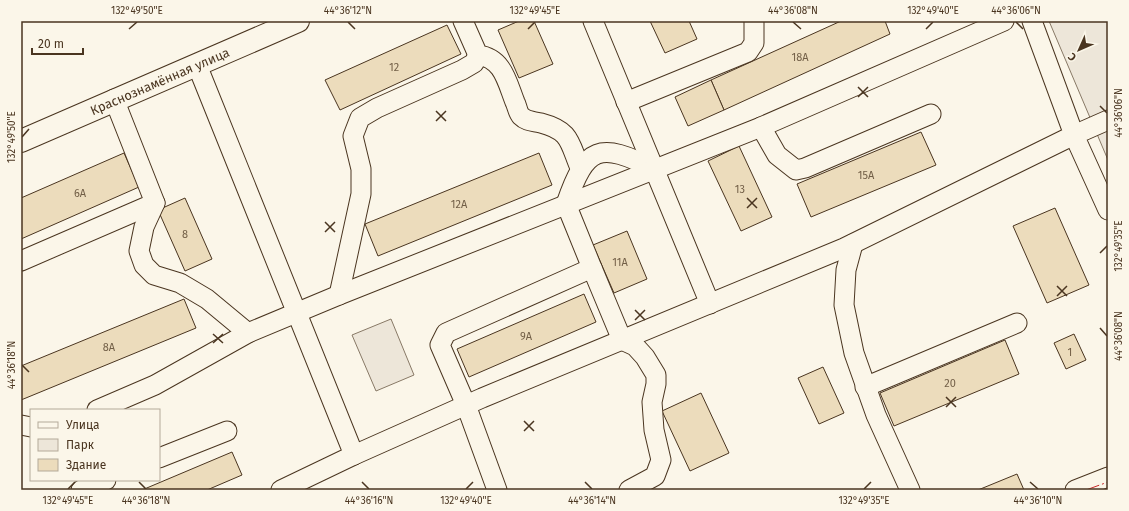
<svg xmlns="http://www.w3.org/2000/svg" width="1129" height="511" viewBox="0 0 1129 511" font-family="'Fira Sans',sans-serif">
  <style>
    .green { fill: #ede6d9; stroke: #887966 }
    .building { fill: #ecdcbc; stroke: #4a3520 }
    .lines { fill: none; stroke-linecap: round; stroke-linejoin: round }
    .minor-casing { stroke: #4a3520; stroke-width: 21 }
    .major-casing { stroke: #4a3520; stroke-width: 24 }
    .minor { stroke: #fbf6e9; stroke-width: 19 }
    .major { stroke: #fbf6e9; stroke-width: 22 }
    .power { stroke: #c62828; stroke-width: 1; stroke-dasharray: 14 3 2 3; stroke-linecap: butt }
    .ticks { fill: none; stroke: #4a3520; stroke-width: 1.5 }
    .labels { text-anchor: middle; stroke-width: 3; stroke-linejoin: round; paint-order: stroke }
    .number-label { font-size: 11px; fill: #725f47 }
    .street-label { font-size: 13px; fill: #4a3520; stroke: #fbf6e9 }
    .neatline { fill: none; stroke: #4a3520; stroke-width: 1.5 }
    .ticks-label { font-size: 10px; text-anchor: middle; fill: #4a3520 }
  </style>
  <rect width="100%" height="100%" fill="#fbf6e9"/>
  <g class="green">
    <polygon points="1049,21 1108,21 1108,160"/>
    <polygon points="391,319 414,375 376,391 352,335"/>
  </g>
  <g class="building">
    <polygon points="519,21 534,21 553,64 519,78 498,30"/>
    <polygon points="650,21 689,21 697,39 665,53"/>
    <polygon points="841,21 885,21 890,34 724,110 711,80"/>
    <polygon points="447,25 461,54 340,110 325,80"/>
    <polygon points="711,80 724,110 688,126 675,97"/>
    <polygon points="921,132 936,165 811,217 797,184"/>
    <polygon points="739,146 772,217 741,231 708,161"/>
    <polygon points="124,153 139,187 21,239 21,198"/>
    <polygon points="539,153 552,185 378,256 365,224"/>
    <polygon points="185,198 212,259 185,271 158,210"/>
    <polygon points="1055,208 1089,285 1047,303 1013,226"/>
    <polygon points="627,231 647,279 614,293 593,245"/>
    <polygon points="584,294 596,322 469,377 457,349"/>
    <polygon points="184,299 196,328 21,400 21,366"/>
    <polygon points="1074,334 1086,360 1066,369 1054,343"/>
    <polygon points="1005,340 1019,374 894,426 880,393"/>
    <polygon points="823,367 844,413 819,424 798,378"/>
    <polygon points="701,393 729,453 690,471 662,411"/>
    <polygon points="232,452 242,475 207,490 142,490"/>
    <polygon points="1017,474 1024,490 978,490"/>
  </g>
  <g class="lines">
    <g class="minor-casing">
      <g id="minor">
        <path d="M463 21 478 55C503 58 507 82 515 102 517 106 518 113 521 116 527 122 533 121 541 123 571 131 569 142 580 168"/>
        <polyline points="593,21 710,304"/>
        <polyline points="197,65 354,455 281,490"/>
        <polyline points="626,102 748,52 754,43 754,21"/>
        <polyline points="1108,120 1074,135 1108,210"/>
        <polyline points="761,127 777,155 796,170 805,168 931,114"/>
        <polyline points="155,203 144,227 139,251 144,265 154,275 180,283 207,299 248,333"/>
        <polyline points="853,244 846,270 844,305 854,353 876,415 910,490"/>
        <polyline points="21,261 155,203 114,99"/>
        <path d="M592 268 566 204C586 146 599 141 654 169"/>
        <polyline points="339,295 361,194 361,169 353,136 360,118 377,108 462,70 474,63 478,55"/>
        <polyline points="865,387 1017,323"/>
        <polyline points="97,410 155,385 248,333 339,295 761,127 1004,21"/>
        <polyline points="21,425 31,427"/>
        <polyline points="354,455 482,398 844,248 1074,135 1032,21"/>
        <polyline points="159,458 227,431"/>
        <polyline points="81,490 106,480"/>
        <polyline points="497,490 466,405 440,345 446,333 592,268 622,340 635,346 645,357 656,375 656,384 652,402 654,430 661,460 655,476 629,490"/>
        <polyline points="1075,490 1108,477"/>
      </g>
    </g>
    <g class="major-casing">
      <g id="major">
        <path id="s1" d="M21 141 298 21"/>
      </g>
    </g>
    <use href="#minor" class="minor"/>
    <use href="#major" class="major"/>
    <polyline class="power" points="1086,490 1108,482"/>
  </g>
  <path class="ticks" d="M348 22 355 29M793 22 801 29M1016 22 1023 29M129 29 137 22M528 29 535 22M926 29 933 22M858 87 868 97M858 97 868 87M1100 106 1107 113M436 111 446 121M436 121 446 111M22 137 29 129M747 198 757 208M747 208 757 198M325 222 335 232M325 232 335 222M1100 253 1107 246M1057 286 1067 296M1057 296 1067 286M635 310 645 320M635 320 645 310M1100 328 1107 336M213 334 223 343M213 343 223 334M22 365 29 372M946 397 956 407M946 407 956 397M524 421 534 431M524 431 534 421M139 482 146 489M362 482 369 489M585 482 592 489M1030 482 1038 489M68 489 75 482M466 489 473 482M864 489 871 482"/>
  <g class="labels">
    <g class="number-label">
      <text x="800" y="61">18А</text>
      <text x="394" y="71">12</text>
      <text x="866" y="179">15А</text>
      <text x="740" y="193">13</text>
      <text x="80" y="197">6А</text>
      <text x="459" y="208">12А</text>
      <text x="185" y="238">8</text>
      <text x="620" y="266">11А</text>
      <text x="526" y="340">9А</text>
      <text x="109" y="351">8А</text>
      <text x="1070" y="356">1</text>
      <text x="950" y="387">20</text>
    </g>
    <g class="street-label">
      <text dy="5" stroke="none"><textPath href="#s1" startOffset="151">Краснознамённая улица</textPath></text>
    </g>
  </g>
  <rect width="1129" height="511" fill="none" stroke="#fbf6e9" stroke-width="44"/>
  <rect x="30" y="409" width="130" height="72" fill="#fbf6e9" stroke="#b4a999"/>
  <rect x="38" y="422" width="20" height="6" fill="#fbf6e9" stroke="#b4a999"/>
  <text x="66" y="429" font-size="12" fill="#4a3520">Улица</text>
  <rect x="38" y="439" width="20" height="12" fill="#ede6d9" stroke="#b4a999"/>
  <text x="66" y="449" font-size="12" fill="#4a3520">Парк</text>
  <rect x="38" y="459" width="20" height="12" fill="#ecdcbc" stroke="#b4a999"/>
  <text x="66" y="469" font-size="12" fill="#4a3520">Здание</text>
  <g transform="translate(1079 50) rotate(225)" stroke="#fbf6e9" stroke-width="3" paint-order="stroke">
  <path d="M0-3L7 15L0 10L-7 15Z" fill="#4a3520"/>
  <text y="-6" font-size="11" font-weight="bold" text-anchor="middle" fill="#4a3520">С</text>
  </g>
  <path d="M32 48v6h51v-6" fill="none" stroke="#4a3520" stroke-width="2"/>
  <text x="38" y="48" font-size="12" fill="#4a3520" stroke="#fbf6e9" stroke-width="3" paint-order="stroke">20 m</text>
  <rect x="22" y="22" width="1085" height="467" class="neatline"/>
  <g class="ticks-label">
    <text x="137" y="14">132°49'50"E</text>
    <text x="348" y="14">44°36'12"N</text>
    <text x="535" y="14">132°49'45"E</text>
    <text x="793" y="14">44°36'08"N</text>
    <text x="933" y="14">132°49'40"E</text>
    <text x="1016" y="14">44°36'06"N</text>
    <text transform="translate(1118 113) rotate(-90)" y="4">44°36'06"N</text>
    <text transform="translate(11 137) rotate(-90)" y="4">132°49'50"E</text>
    <text transform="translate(1118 246) rotate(-90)" y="4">132°49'35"E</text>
    <text transform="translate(1118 336) rotate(-90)" y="4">44°36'08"N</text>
    <text transform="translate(11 365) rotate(-90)" y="4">44°36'18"N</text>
    <text x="68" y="504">132°49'45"E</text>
    <text x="146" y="504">44°36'18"N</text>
    <text x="369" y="504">44°36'16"N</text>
    <text x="466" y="504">132°49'40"E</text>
    <text x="592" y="504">44°36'14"N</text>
    <text x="864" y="504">132°49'35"E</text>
    <text x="1038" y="504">44°36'10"N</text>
  </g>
</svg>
